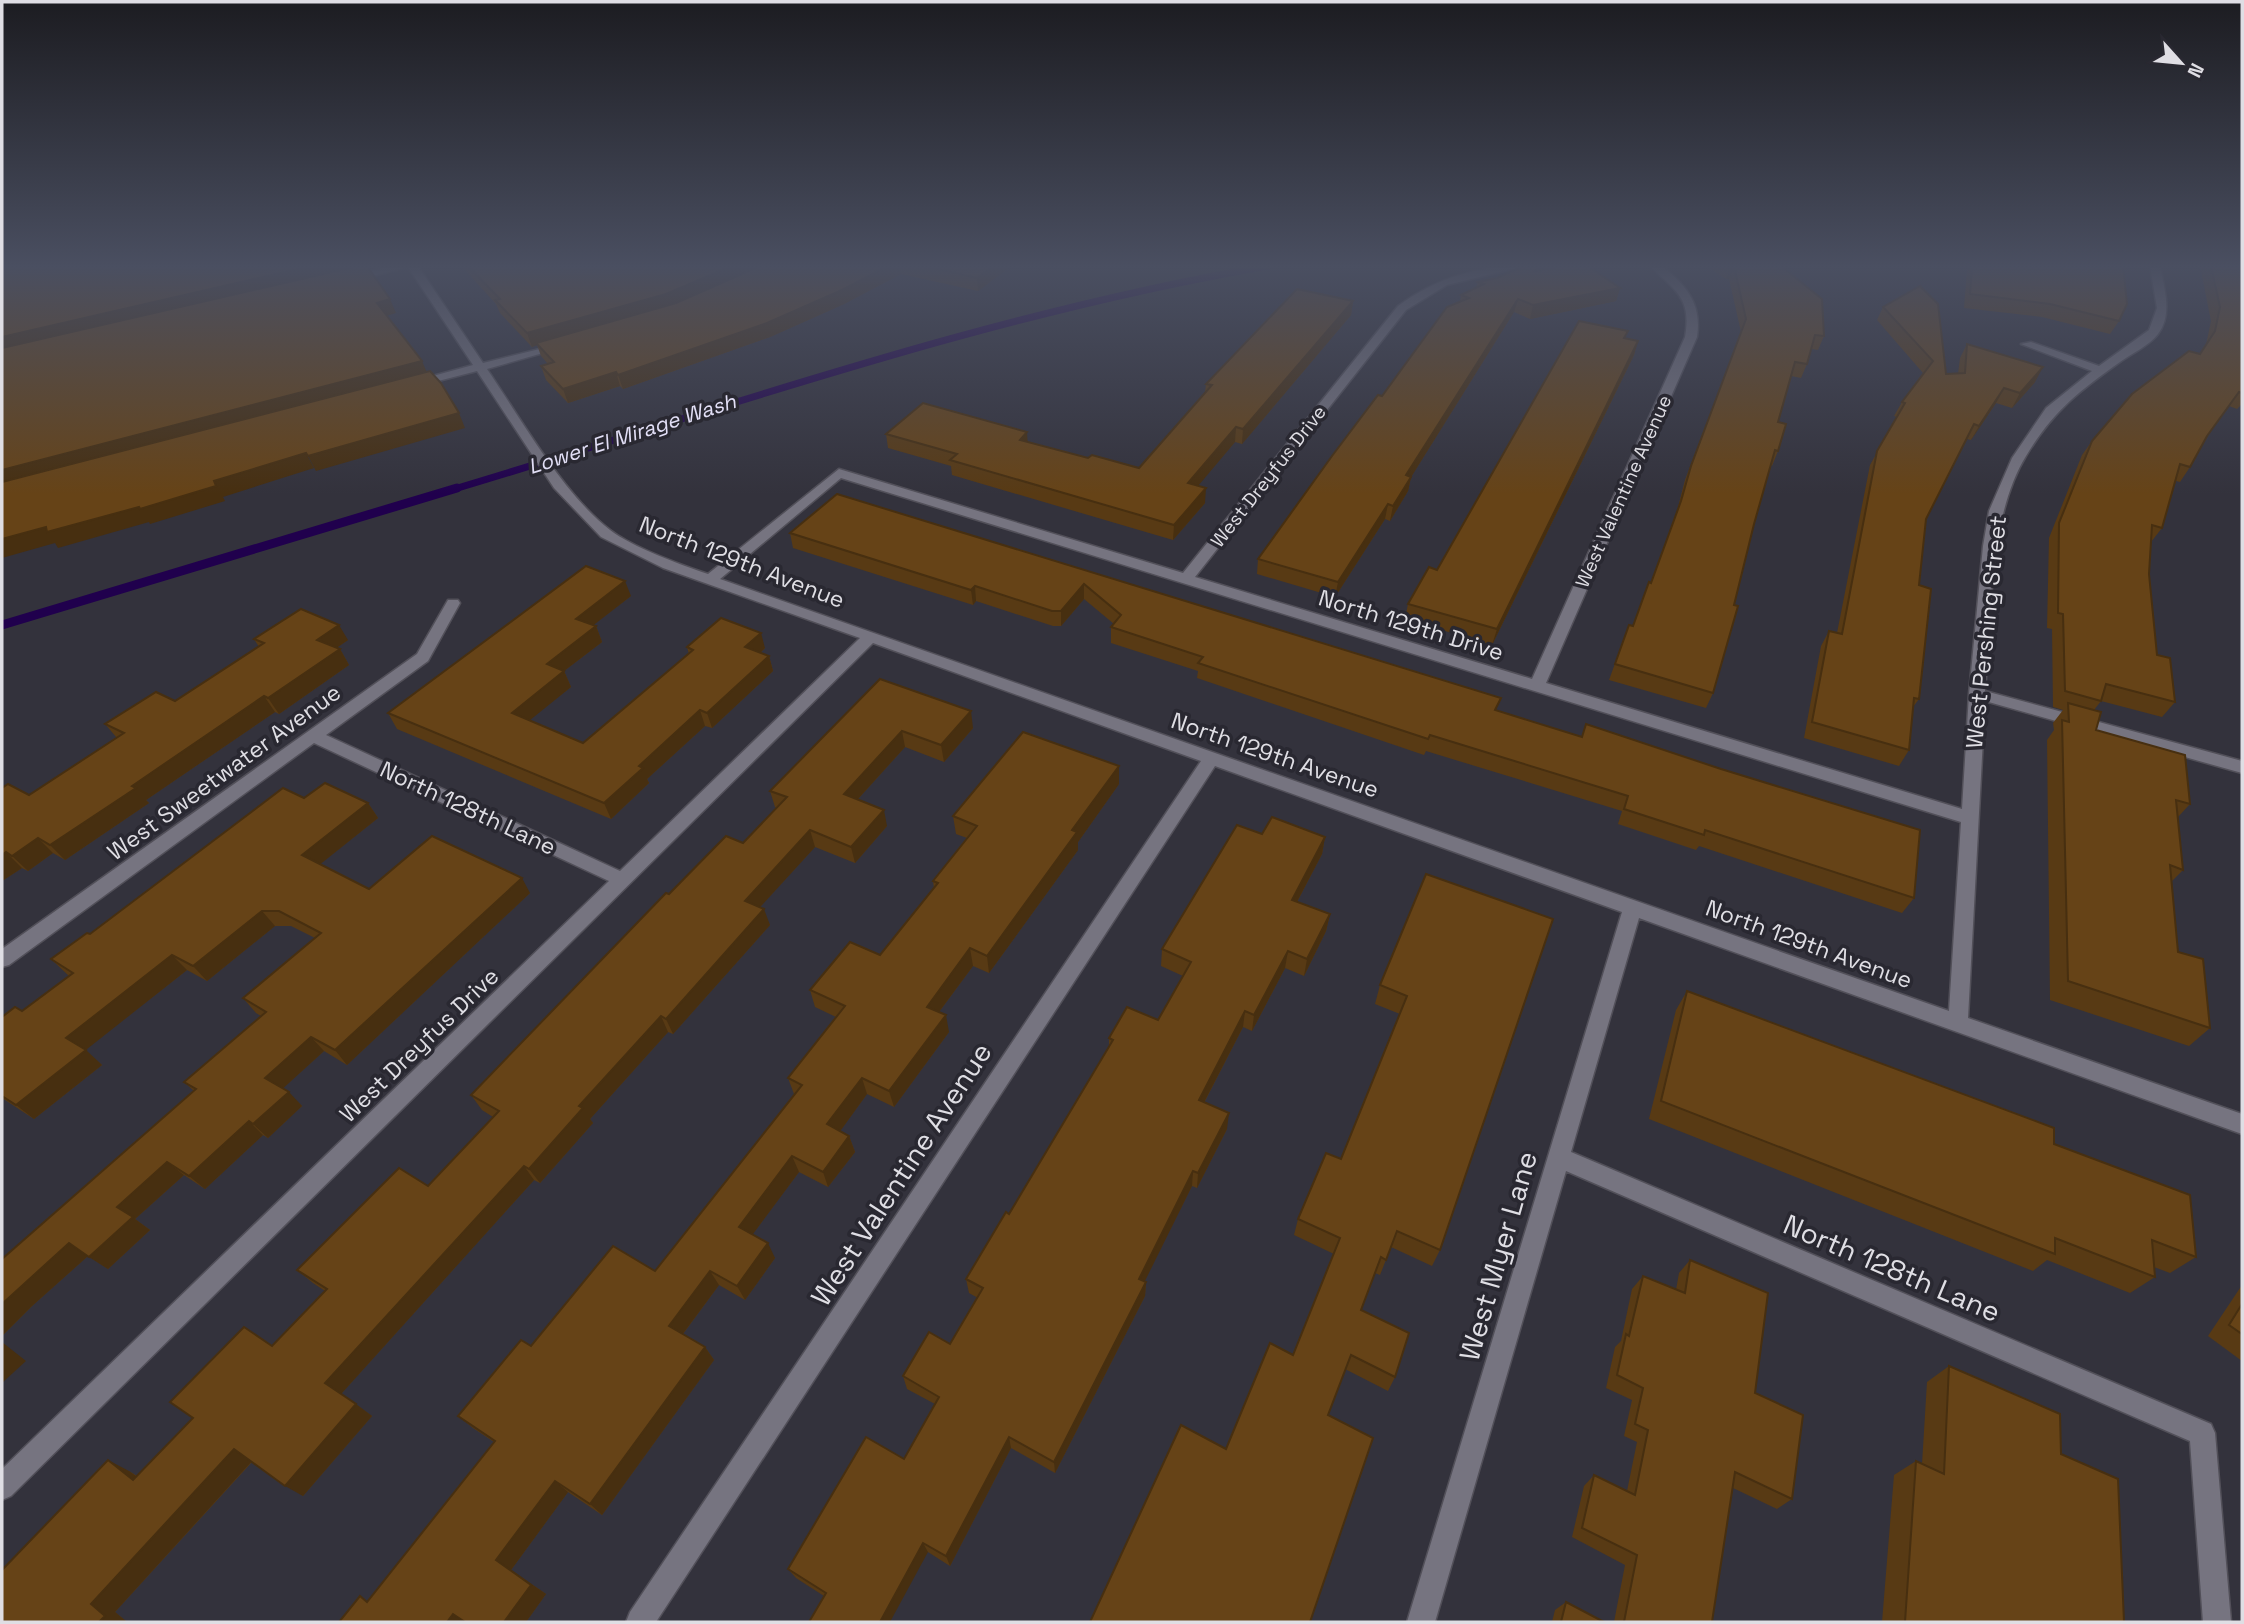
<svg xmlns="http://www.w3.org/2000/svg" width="2244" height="1624" viewBox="0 0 2244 1624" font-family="'Space Grotesk',sans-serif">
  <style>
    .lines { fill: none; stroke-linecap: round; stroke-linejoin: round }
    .stream-far1 { stroke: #20004d; stroke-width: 7 }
    .stream { stroke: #20004d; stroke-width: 9 }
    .minor-casing { stroke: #525059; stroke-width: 3 }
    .minor { fill: #767480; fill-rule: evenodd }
    .wall { fill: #583a14 }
    .shaded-wall { fill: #472f10 }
    .building { fill: #664317; stroke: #472f10; stroke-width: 2 }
    .labels { text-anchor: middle; stroke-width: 7; stroke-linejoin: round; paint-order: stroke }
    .far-street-label { font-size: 19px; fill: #dfdee4; stroke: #292831 }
    .far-water-label { font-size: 21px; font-style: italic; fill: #e2dff6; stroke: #292831 }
    .street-label { font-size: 23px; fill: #dfdee4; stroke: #292831 }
    .near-street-label { font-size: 28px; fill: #dfdee4; stroke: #292831 }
  </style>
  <rect width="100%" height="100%" fill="#33323c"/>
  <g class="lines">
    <path class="stream-far1" d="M451 490C722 409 989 314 1268 266"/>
    <polyline class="stream" points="2,625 457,488"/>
    <g class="minor-casing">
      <path id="minor" d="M390 266H418L483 363 564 343V347L487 369C521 419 563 494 610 530 632 547 681 565 708 574L839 469 1183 573 1398 306C1436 278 1477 266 1524 266L1447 285 1406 310 1195 577 1532 679 1685 337C1692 297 1675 291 1650 266H1662C1687 286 1702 304 1697 337L1546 683 1962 809 1969 694 1983 546 1989 511 2012 458 2046 408 2092 371 2021 344 2031 342 2099 366 2149 330 2157 308 2150 266H2160C2164 287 2173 315 2158 334 2150 345 2131 354 2120 362 2078 392 2053 411 2026 456 1988 518 1991 619 1985 691L2242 761V773L1985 701 1968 1018 2242 1114V1134L1639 918 1571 1152 2211 1424 2215 1433 2231 1622H2203L2190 1441 1566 1171 1435 1622H1407L1622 912 1215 766 656 1622H626L630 1612 1201 761 873 643 11 1496 2 1500V1469L609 881 314 743 9 965 2 967V949L417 654 448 600H458L460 603 428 661 326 735 620 871 860 638 663 568 601 537 554 488 477 371 411 388V382L473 365 408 267 349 282 344 279ZM841 478 1961 822 1949 1011 720 579Z"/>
    </g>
    <use href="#minor" class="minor"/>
  </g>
  <g class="wall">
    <polygon points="463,266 1011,266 978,291 901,274 844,304 770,337 623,389 620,386 568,403 546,380 541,366 548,364 541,356 537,345 532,347 500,313 496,304 465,270"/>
    <polygon points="1706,266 1781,266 1824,336 1818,350 1811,349 1807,364 1801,378 1791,376 1778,422 1778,451 1772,466 1771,465 1754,524 1713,693 1706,708 1609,680 1629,625 1633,626 1651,583 1676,515 1685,480 1741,332 1729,279 1726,279"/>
    <polygon points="1968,266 2123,266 2119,321 2110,334 2042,317 1964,308 1967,269"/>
    <polygon points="2200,266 2242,266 2242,404 2237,409 2229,406 2206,437 2190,467 2180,482 2176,481 2162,528 2151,542 2149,574 2157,655 2175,702 2162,717 2101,701 2094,710 2096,730 2190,804 2178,817 2183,870 2171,882 2178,952 2210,1028 2189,1046 2050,1000 2047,740 2054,730 2053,723 2063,710 2053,707 2052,629 2047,628 2049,538 2082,455 2092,441 2200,354 2206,345 2211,321"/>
    <polygon points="1541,270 1620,288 1616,301 1530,319 1514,312 1411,477 1408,491 1390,521 1385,519 1335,597 1257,574 1258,559 1382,396 1460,302 1461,295 1476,288 1478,282"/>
    <polygon points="1353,301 1351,315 1242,444 1235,442 1198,485 1205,503 1173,540 952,475 951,466 888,448 886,434 1028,442 1088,458 1139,468 1205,392 1206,384"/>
    <polygon points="1883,307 1946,374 1958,374 1960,358 1967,344 2035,382 2012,408 1996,403 1971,440 1967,439 1926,519 1919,585 1919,699 1913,707 1909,750 1899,766 1804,738 1821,646 1829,631 1837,633 1870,465 1897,417 1894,416 1902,402 1923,373 1877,320"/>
    <polygon points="1625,338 1638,341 1634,355 1492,645 1405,619 1408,604"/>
    <polygon points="837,494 1497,711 1914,898 1902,913 1699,846 1696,850 1618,824 1622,811 1426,751 1424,755 1197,678 1198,671 1111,643 1111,627 1114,624 1084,599 1061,626 1053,626 976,601 973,605 793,548 790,533"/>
    <polygon points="631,596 593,625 596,626 602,642 564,671 571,687 529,720 583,743 689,654 687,647 765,648 760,653 769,656 773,671 712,728 705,726 647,779 649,783 611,819 397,729 388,713"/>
    <polygon points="254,639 348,640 336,648 340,649 349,665 279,714 275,712 146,800 149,803 65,860 53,853 28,871 22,868 2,881 2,788 29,795 117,738 105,724 175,701 259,647"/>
    <polygon points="880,679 973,728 944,762 905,747 858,799 887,826 855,863 815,847 760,907 770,925 673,1034 668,1032 590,1119 593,1123 540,1183 534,1180 341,1394 372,1416 303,1496 252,1462 115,1612 127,1622 2,1622 129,1471 137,1476 272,1346 325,1291 313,1283 297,1270 428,1186 493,1117 482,1110 471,1095 669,894 743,843 777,808 775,807 770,791"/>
    <polygon points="1119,784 1078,842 1078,850 989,973 973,966 939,1012 949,1032 894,1107 867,1094 840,1131 849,1136 855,1152 828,1187 799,1172 752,1235 775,1258 745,1300 719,1285 683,1334 705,1347 714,1360 602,1515 568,1492 511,1570 546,1594 526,1622 339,1622 369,1600 494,1442 473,1428 458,1416 531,1346 655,1271 794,1094 788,1078 836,1017 815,1007 810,990 880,955 934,888 933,881 967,838 956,834 953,816"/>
    <polygon points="304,798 368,803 378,818 320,864 369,889 530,893 347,1065 324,1051 283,1088 302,1106 268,1138 263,1135 205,1189 184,1175 135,1219 150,1230 108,1269 88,1256 32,1306 2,1336 2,1259 194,1091 184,1082 261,1016 256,1013 243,998 315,938 291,926 275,926 207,981 187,970 85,1050 102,1065 34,1119 2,1098 2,1017 22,1011 69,976 51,959"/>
    <polygon points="1262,834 1325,837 1322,854 1297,902 1330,914 1326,931 1304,976 1285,968 1252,1031 1243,1027 1204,1103 1227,1129 1197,1188 1192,1186 1144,1282 1146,1282 1145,1296 1055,1473 1011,1448 950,1566 928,1552 824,1596 796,1578 788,1569 904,1459 935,1404 907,1389 903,1376 950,1344 978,1298 969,1293 966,1279 1009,1214 1109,1047 1109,1038 1158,1020 1183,976 1161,966 1162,949"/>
    <polygon points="1426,874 1440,1250 1432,1266 1391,1247 1380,1275 1375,1273 1361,1310 1395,1377 1388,1391 1345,1369 1226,1449 1293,1355 1334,1254 1294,1235 1298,1219 1341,1159 1400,1014 1375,1004 1380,985"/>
    <polygon points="1687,991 2054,1144 2196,1257 2170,1273 2154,1267 2155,1277 2130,1293 2047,1260 2033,1271 1649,1119 1676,1010"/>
    <polygon points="1690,1260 1755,1393 1792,1499 1777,1509 1733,1488 1712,1622 1614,1622 1625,1565 1572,1537 1584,1486 1594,1475 1627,1491 1637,1442 1624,1436 1632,1400 1606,1388 1615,1347 1621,1341 1632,1289 1643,1276 1676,1290 1679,1273"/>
    <polygon points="2242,1285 2242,1361 2208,1336"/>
    <polygon points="1949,1366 2061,1454 2124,1622 1882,1622 1894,1475 1916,1461 1922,1464 1927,1382"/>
    <polygon points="1566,1602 1604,1622 1552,1622 1555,1610"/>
  </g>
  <g class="shaded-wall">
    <polygon points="311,266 365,266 2,353 2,337"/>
    <polygon points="732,266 765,266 670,308 536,343 537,345 532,347 527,333"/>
    <polygon points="888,266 900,266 901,274 844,304 770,337 623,389 618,375"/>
    <polygon points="993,266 1011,266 978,291 977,278"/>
    <polygon points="1539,266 1543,266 1542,270 1532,285 1535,271"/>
    <polygon points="1730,266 1734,266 1729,279 1726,279"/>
    <polygon points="1620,288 1616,301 1530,319 1533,305"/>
    <polygon points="390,299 396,313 383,317 377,303"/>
    <polygon points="1518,299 1514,312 1403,490 1406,475"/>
    <polygon points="1353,301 1351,315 1242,444 1243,429"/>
    <polygon points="1638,341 1634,355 1492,645 1497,629"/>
    <polygon points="422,361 428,375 2,488 2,470"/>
    <polygon points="2043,367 2035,382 2012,408 2020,393"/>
    <polygon points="616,372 620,386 568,403 563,389"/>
    <polygon points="2004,388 1996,403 1971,440 1979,426"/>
    <polygon points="459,413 465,428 316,471 308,456"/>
    <polygon points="1236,427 1235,442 1188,498 1188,483"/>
    <polygon points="1027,432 1028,447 1020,440"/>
    <polygon points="306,453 314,468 223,497 225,501 150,524 149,522 58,548 55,543 2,558 2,539 214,481"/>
    <polygon points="1411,477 1408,491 1390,521 1393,506"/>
    <polygon points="1206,488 1205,503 1173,540 1174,525"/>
    <polygon points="1388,504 1385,519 1335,597 1338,582"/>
    <polygon points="625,581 631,596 582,634 576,619"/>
    <polygon points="1084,584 1084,599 1061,626 1061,611"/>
    <polygon points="975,586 976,601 973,605 971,590"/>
    <polygon points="339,625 348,640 326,655 317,640"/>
    <polygon points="596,626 602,642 564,671 571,687 519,729 512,713 547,664"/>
    <polygon points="761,633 765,648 750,663 745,647"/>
    <polygon points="340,649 349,665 279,714 268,698"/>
    <polygon points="769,656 773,671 712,728 707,713"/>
    <polygon points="264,696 275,712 146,800 149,803 65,860 50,845 132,786"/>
    <polygon points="700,710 705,726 647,779 649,783 611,819 604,803 639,766"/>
    <polygon points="971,711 973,728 944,762 941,745"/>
    <polygon points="902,731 905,747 848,810 844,794"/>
    <polygon points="1119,766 1119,784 1078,842 1078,850 989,973 987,956 1072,830"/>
    <polygon points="368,803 378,818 313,870 302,855"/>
    <polygon points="884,810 887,826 855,863 851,847"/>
    <polygon points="810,830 815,847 751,917 745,901"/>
    <polygon points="1325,837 1322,854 1289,917 1292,900"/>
    <polygon points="38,838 53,853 28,871 12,856"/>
    <polygon points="6,852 22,868 2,881 2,855"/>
    <polygon points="522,878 530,893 347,1065 335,1050"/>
    <polygon points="764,909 770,925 673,1034 666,1019"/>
    <polygon points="262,911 275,926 207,981 193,966"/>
    <polygon points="1330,914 1326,931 1304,976 1307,959"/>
    <polygon points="970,948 973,966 930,1024 927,1007"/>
    <polygon points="1288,951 1285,968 1252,1031 1254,1015"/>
    <polygon points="172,955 187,970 82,1053 66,1038"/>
    <polygon points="1245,1011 1243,1027 1197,1116 1199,1100"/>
    <polygon points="946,1015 949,1032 894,1107 889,1091"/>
    <polygon points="661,1016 668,1032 590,1119 593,1123 540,1183 529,1169 579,1106"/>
    <polygon points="311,1037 324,1051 279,1092 265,1078"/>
    <polygon points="86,1050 102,1065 34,1119 16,1105"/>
    <polygon points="862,1078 867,1094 833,1141 827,1124"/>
    <polygon points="289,1092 302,1106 268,1138 253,1124"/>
    <polygon points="1229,1113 1227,1129 1197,1188 1198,1173"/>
    <polygon points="249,1121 263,1135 205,1189 189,1176"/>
    <polygon points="849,1136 855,1152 828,1187 823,1172"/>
    <polygon points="792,1156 799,1172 747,1242 739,1227"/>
    <polygon points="167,1162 184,1175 135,1219 150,1230 108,1269 89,1257 117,1207"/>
    <polygon points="524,1166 534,1180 341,1394 325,1383"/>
    <polygon points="1193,1171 1192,1186 1139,1293 1139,1279"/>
    <polygon points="69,1243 88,1256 32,1306 2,1336 2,1304"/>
    <polygon points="768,1243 775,1258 745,1300 737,1286"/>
    <polygon points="710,1271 719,1285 679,1339 669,1326"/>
    <polygon points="1146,1282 1145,1296 1055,1473 1054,1462"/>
    <polygon points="2,1342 26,1361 2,1383"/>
    <polygon points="705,1347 714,1360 602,1515 590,1504"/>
    <polygon points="356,1404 372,1416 303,1496 285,1486"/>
    <polygon points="1009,1437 1011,1448 950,1566 946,1556"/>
    <polygon points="234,1449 253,1460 115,1612 127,1622 99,1622 91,1604"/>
    <polygon points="108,1460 129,1471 155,1490 133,1480"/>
    <polygon points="555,1481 568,1492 511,1570 546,1594 526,1622 504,1622 496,1560"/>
    <polygon points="923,1543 928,1552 890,1622 880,1622"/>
    <polygon points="453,1614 470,1622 447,1622"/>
  </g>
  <g class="building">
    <polygon points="2,266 311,266 2,337"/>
    <polygon points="358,266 367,266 390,299 377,303 422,361 2,470 2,348"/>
    <polygon points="468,266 732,266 666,294 527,333 495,300 500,299"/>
    <polygon points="760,266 888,266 842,290 767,323 618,375 616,372 563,389 541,366 554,362 536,343 676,303"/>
    <polygon points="925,266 993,266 977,278"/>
    <polygon points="1523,266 1539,266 1535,271 1564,266 1588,266 1620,288 1533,305 1518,299 1406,475 1411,477 1393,506 1388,504 1338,582 1258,559 1332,456 1378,395 1382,396 1447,307 1469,298 1461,295 1484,284 1478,282 1497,278"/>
    <polygon points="1734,266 1781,266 1822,299 1824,336 1815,335 1807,364 1795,362 1778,422 1786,424 1778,451 1775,450 1754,524 1734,605 1738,606 1713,693 1615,664 1629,625 1633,626 1649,582 1651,583 1681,501 1691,466 1746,319"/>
    <polygon points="1972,266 2123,266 2127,304 2119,321 2050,304 1970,294"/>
    <polygon points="2211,266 2242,266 2242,393 2239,392 2207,436 2190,467 2180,464 2162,528 2152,525 2149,574 2157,655 2170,658 2175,702 2106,684 2101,701 2065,691 2063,614 2058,613 2059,523 2092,441 2132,394 2189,351 2200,354 2215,331 2220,307"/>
    <polygon points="1920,286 1938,304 1946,374 1965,373 1967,344 2043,367 2020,393 2004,388 1979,426 1974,424 1926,519 1919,585 1931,589 1919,699 1914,698 1909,750 1812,722 1829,631 1842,634 1877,451 1905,403 1902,402 1933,361 1883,307"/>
    <polygon points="1297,289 1353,301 1243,429 1236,427 1188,483 1206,488 1174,525 950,460 957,454 886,434 923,403 1027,432 1020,440 1088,458 1092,455 1139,468 1212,385 1206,384"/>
    <polygon points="1579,321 1628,331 1624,338 1638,341 1497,629 1408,604 1429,567 1437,570"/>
    <polygon points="430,371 441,383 459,413 308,456 306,453 214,481 216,486 140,509 139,507 47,532 46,527 2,539 2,482"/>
    <polygon points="837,494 1501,698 1495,710 1582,737 1586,724 1721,769 1920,830 1914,898 1705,830 1704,835 1624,809 1628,796 1430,735 1428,739 1198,663 1203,657 1111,627 1121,615 1084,584 1061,611 1052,611 975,586 971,590 790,533"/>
    <polygon points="586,566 625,581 576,619 596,626 547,664 564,671 512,713 583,743 693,650 687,647 721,618 761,633 745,647 769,656 707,713 700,710 639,766 643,768 604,803 388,713"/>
    <polygon points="301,609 339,625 317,640 340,649 268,698 264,696 132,786 136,788 50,845 38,838 12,856 6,852 2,855 2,788 8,784 29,795 124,733 105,724 156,692 175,701 264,643 254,639"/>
    <polygon points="880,679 971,711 941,745 902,731 844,794 884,810 851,847 810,830 745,901 764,909 666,1019 661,1016 579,1106 583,1108 529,1169 524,1166 325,1383 356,1404 285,1486 234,1449 91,1604 105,1616 99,1622 2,1622 2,1570 108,1460 133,1480 193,1418 170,1402 244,1327 272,1346 327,1289 297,1270 399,1168 428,1186 499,1111 471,1095 666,893 669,894 726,836 743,843 787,797 770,791"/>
    <polygon points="2068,703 2101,712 2096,730 2185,755 2190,804 2176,800 2183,870 2170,865 2178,952 2203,959 2210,1028 2068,981 2062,720 2069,722"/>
    <polygon points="1023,732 1119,766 1072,830 1077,832 987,956 970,948 927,1007 946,1015 889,1091 862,1078 827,1124 849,1136 823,1172 792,1156 739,1227 768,1243 737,1286 710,1271 669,1326 705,1347 590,1504 555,1481 496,1560 531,1585 504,1622 465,1622 453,1614 447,1622 339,1622 360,1596 367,1602 495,1441 458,1416 521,1340 531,1346 613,1246 655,1271 802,1085 788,1078 845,1006 810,990 850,942 880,955 938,883 933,881 977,826 953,816"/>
    <polygon points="325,783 368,803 302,855 369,889 432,836 522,878 335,1050 311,1037 265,1078 289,1092 253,1124 249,1121 189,1176 167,1162 117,1207 133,1217 89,1257 69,1243 2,1304 2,1259 196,1089 184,1082 266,1012 243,998 321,933 279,911 262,911 193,966 172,955 66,1038 86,1050 16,1105 2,1096 2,1017 15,1007 22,1011 73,973 51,959 87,933 90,934 283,788 304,798"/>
    <polygon points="1272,817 1325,837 1292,900 1330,914 1307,959 1288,951 1254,1015 1245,1011 1199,1100 1229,1113 1198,1173 1193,1171 1139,1279 1146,1282 1054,1462 1009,1437 946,1556 923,1543 880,1622 809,1622 826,1593 788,1569 866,1437 904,1459 939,1397 903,1376 929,1332 950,1344 983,1288 966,1279 1006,1212 1009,1214 1113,1040 1109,1038 1127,1007 1158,1020 1191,962 1162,949 1237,825 1262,834"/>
    <polygon points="1426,874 1553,919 1440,1250 1397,1231 1386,1260 1381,1257 1361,1310 1409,1333 1395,1377 1351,1355 1328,1415 1373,1438 1310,1622 1090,1622 1181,1425 1226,1449 1270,1343 1293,1355 1340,1238 1298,1219 1326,1153 1341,1159 1407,996 1380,985"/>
    <polygon points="1687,991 2054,1128 2054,1144 2190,1195 2196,1257 2152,1240 2155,1277 2055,1238 2055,1254 1661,1101"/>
    <polygon points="1690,1260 1768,1293 1755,1393 1803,1415 1792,1499 1735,1472 1712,1622 1624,1622 1637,1555 1582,1528 1594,1475 1635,1495 1648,1430 1635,1424 1643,1388 1617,1375 1626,1334 1629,1336 1643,1276 1685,1293"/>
    <polygon points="2242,1304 2242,1334 2229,1325"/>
    <polygon points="1949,1366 2060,1414 2061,1454 2118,1479 2124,1622 1905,1622 1916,1461 1944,1474"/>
    <polygon points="1566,1602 1604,1622 1561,1622"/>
  </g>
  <linearGradient id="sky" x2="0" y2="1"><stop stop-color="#1c1c21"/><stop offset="0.54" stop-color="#4a4f61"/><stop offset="1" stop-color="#4a4f61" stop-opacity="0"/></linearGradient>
  <rect width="2244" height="494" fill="url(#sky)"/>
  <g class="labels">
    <g class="far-street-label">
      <text transform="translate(1268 476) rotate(-52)" y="7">West Dreyfus Drive</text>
      <text transform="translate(1623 491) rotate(-66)" y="7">West Valentine Avenue</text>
    </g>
    <g class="far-water-label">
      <text transform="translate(632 434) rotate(-18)" y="7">Lower El Mirage Wash</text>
    </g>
    <g class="street-label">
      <text transform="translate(742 562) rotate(21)" y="8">North 129th Avenue</text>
      <text transform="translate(1411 625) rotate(17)" y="8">North 129th Drive</text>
      <text transform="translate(1986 632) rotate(-84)" y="8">West Pershing Street</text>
      <text transform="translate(1275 755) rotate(19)" y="8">North 129th Avenue</text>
      <text transform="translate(224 772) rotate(-36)" y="8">West Sweetwater Avenue</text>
      <text transform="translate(468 808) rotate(25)" y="8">North 128th Lane</text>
      <text transform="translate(1809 944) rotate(20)" y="8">North 129th Avenue</text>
      <text transform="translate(419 1045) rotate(-44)" y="8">West Dreyfus Drive</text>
    </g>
    <g class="near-street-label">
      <text transform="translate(901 1174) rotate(-57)" y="10">West Valentine Avenue</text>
      <text transform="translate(1498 1256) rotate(-74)" y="10">West Myer Lane</text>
      <text transform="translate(1892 1268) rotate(23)" y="10">North 128th Lane</text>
    </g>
  </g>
  <rect width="2244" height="1624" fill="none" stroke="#dfdee4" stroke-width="7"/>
  <g transform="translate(2181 63) rotate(117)" stroke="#292831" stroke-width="5" paint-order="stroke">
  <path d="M0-5L12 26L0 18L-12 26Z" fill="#dfdee4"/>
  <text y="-10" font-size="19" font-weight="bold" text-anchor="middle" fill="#dfdee4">N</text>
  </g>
</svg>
